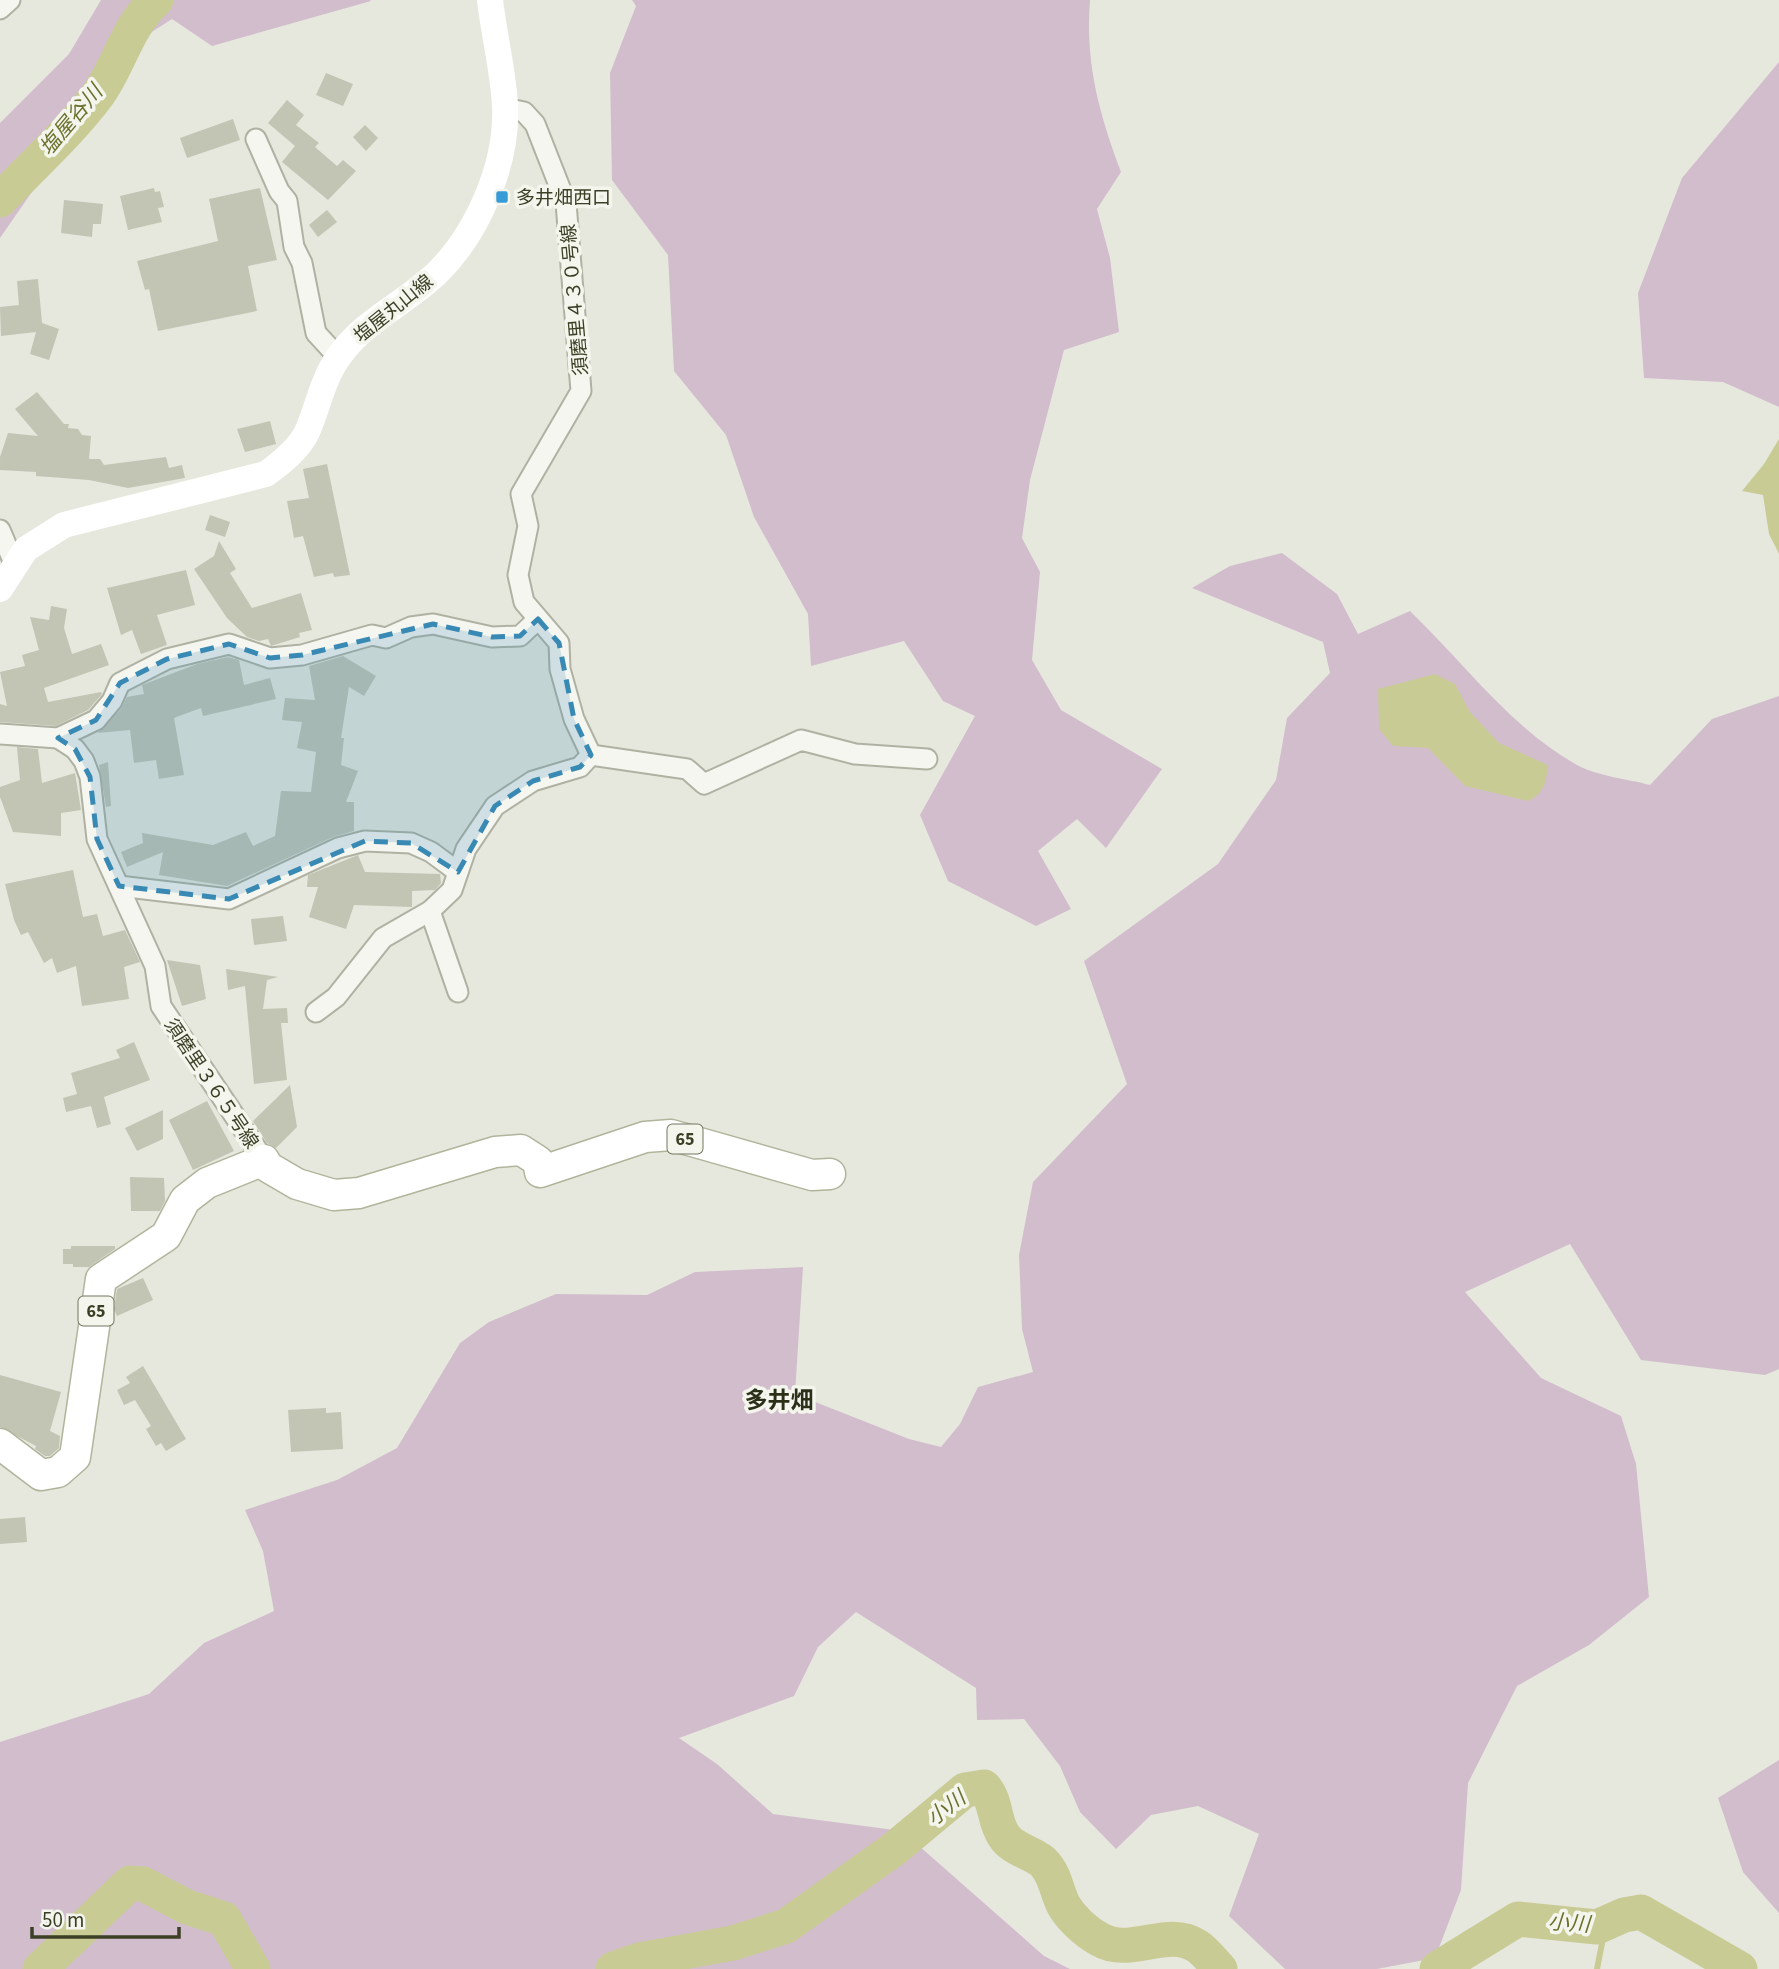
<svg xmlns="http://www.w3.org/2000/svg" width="1779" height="1969" viewBox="0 0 1779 1969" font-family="'Source Sans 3','Noto Sans JP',sans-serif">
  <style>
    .green { fill: #d2bdcd }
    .water { fill: #c9cb95 }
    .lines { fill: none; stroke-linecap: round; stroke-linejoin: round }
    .stream { stroke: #c9cb95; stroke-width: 6 }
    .river { stroke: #c9cb95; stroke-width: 35 }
    .building { fill: #c2c5b4 }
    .street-casing { stroke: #afb2a2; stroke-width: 23 }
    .primary-casing { stroke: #b1b49b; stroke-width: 33 }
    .street { stroke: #f5f6f0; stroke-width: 19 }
    .secondary { stroke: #fff; stroke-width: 26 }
    .primary { stroke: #fff; stroke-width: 30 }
    .marked { fill: #3889b3; fill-opacity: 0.2; stroke: #3889b3; stroke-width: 5; stroke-dasharray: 14 9; stroke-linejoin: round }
    .poi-dot { fill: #379bd7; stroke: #f4f5ec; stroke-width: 2.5 }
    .labels { text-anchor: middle; stroke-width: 7; stroke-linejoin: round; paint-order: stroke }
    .shield { fill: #f4f5ec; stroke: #727661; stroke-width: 2 }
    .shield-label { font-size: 18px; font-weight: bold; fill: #3b3f25 }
    .poi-label { font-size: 19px; fill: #3b3f25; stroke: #f4f5ec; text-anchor: start }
    .street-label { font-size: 19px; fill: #3b3f25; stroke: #f4f5ec }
    .water-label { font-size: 21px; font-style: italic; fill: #6b712c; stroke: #f4f5ec }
    .quarter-label { font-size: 23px; font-weight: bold; fill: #2b3018; stroke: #f4f5ec }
  </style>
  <rect width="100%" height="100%" fill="#e6e8dd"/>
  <g class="green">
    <polygon points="101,0 370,0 371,1 212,46 172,19 136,42 0,238 0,123 69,54"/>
    <path d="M632 0H1090C1085 63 1099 113 1121 172L1097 209 1110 258 1119 332 1064 350 1030 480 1022 538 1040 572 1032 660 1061 710 1162 769 1106 848 1077 819 1038 851 1071 909 1036 926 948 881 920 815 975 716 943 701 904 641 811 666 808 614 754 517 726 435 674 371 668 255 612 180 610 73 636 6Z"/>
    <polygon points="1779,62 1779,407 1723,382 1644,378 1638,293 1682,178"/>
    <path d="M1282 553 1337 594 1358 634 1410 611C1464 663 1511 728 1577 765 1597 776 1628 779 1650 785L1712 719 1779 696V1369L1765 1375 1641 1360 1570 1244 1465 1292 1541 1378 1621 1416 1636 1464 1649 1597 1589 1645 1517 1686 1468 1783 1461 1890 1435 1958 1377 1969H1285L1229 1916 1259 1834 1198 1806 1151 1815 1116 1849 1080 1812 1060 1766 1024 1719 977 1720 976 1688 856 1612 818 1647 794 1696 679 1738 717 1764 773 1814 902 1831 1044 1956 1070 1969H0V1742L149 1694 204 1643 274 1611 263 1551 245 1510 337 1480 397 1448 460 1343 489 1322 556 1294 647 1295 695 1272 803 1267 795 1394 909 1439 941 1447 960 1424 978 1387 1033 1372 1022 1329 1019 1255 1033 1182 1127 1084 1084 961 1218 864 1276 780 1287 718 1330 673 1323 642 1192 588 1230 566Z"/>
    <polygon points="1779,1760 1779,1913 1743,1872 1718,1798"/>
  </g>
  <g class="water">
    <polygon points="1779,439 1779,554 1769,534 1763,495 1742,491 1764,464"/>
    <path d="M1435 674 1455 684 1470 712 1499 743 1548 765C1546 782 1545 793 1528 801L1465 786 1428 748 1393 746 1379 729 1378 689Z"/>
  </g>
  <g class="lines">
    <polyline class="stream" points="1597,1969 1606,1923"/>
    <g class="river">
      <path d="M0 200C32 166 69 133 97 96 120 65 126 27 156 0"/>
      <polyline points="40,1969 130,1883 143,1884 187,1907 224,1919 253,1969"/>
      <path d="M613 1969 639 1960 733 1943 786 1926 894 1849 965 1790 984 1787C997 1801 993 1820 1004 1836 1013 1850 1032 1852 1043 1862 1056 1875 1056 1891 1064 1906 1072 1919 1086 1932 1099 1939 1130 1958 1167 1926 1197 1946 1206 1952 1213 1962 1220 1969"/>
      <polyline points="1437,1969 1518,1919 1597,1927 1624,1915 1641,1912 1740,1969"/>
    </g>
  </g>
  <g class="building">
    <polygon points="326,73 353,84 343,106 316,95"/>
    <polygon points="287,100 304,115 296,125 319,143 315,147 337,166 343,160 356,171 328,200 282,162 295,146 268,123"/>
    <polygon points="233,119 240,140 187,158 180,138"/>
    <polygon points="365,125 378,138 366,151 353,137"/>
    <polygon points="154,188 155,192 160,191 164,207 158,208 162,222 128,230 120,196"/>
    <polygon points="260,188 277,260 248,266 257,311 158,331 149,289 145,290 137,261 218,241 209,199"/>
    <polygon points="64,200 103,204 101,224 93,224 92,237 61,233"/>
    <polygon points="327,210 337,222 318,237 309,225"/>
    <polygon points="38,279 42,323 59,329 49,360 30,354 36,332 1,336 0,307 19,305 17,281"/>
    <polygon points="37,392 64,424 69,424 68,428 78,429 82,435 91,436 89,459 100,459 104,465 166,457 169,468 182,465 185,478 128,488 89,480 36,476 36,472 0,470 0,457 8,433 38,436 15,409"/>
    <polygon points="270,421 276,444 245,452 237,429"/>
    <polygon points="327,464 350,575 334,577 333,573 314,577 303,536 294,538 287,501 309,498 303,469"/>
    <polygon points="210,515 230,522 225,537 205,530"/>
    <polygon points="219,541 236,569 230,573 252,608 301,593 312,630 299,633 300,637 271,646 268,639 259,641 247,637 227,618 194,569 214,556"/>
    <polygon points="186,570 195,605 157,615 167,645 141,654 132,630 121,635 107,588"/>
    <polygon points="51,606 67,609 64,628 72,654 101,644 109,665 44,688 48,702 101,692 102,694 88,710 56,726 0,722 0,704 7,706 0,672 25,666 22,655 39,650 30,617 49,620"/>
    <polygon points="343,656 376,676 364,696 349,687 341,738 344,738 341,765 358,771 346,802 354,802 354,831 333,837 227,886 159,875 163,852 127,867 121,852 143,843 142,833 213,845 246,832 253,846 275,836 281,791 311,792 316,752 297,748 302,722 282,720 285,698 315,700 309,666"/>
    <polygon points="228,657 239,660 244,685 270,678 276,699 203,716 201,708 174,718 184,775 159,779 156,760 134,763 130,730 98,733 121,709 127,697 144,694 142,685 197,664"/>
    <polygon points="17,747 38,749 42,783 75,773 81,810 61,813 61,836 13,832 0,797 0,787 20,780"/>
    <polygon points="108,762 111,806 106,807 99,765"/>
    <polygon points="358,855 365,872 440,874 441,883 435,890 412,891 412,907 354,905 346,929 309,917 318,887 307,887 308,875"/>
    <polygon points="73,870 83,917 97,914 103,936 125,930 140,962 124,967 129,999 82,1006 76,966 57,973 52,958 44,963 28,932 21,935 14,920 5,884"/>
    <polygon points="283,916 287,941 254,945 251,919"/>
    <polygon points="167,960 200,965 206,999 182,1006"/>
    <polygon points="226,969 278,977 267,980 263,1009 287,1008 288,1023 281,1023 287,1080 254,1084 245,986 228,990"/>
    <polygon points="134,1042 150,1080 104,1097 111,1124 97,1128 91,1106 66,1112 63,1098 77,1094 71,1073 120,1058 116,1050"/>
    <polygon points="290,1085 297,1127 276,1148 267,1143 253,1121"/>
    <polygon points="207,1101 234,1151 193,1170 169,1120"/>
    <polygon points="163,1110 163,1139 137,1151 125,1128"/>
    <polygon points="130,1177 164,1178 165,1201 160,1211 131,1211"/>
    <polygon points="71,1246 115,1246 115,1249 89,1267 73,1267 73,1264 63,1264 63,1249 71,1249"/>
    <polygon points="143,1278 153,1300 117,1316 114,1309 117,1289"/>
    <polygon points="143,1366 186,1439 166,1451 161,1443 156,1446 146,1429 151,1426 135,1400 124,1405 117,1390 130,1383 126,1377"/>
    <polygon points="0,1375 61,1392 50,1431 60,1436 59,1448 50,1456 45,1456 35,1449 36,1446 0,1427"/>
    <polygon points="326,1408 326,1413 341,1412 343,1449 291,1452 288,1410"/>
    <polygon points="25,1517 27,1542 0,1544 0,1519"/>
  </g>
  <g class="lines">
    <g class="street-casing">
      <g id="street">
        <polyline points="0,9 10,0"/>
        <polyline points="505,108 524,112 535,124 566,203 581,391 521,494 528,526 518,575 524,602 559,643 560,669 574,719 591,755"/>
        <polyline points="256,139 279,191 287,201 294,247 302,263 316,333 338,357"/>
        <polyline points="0,530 14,563"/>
        <polyline points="0,734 58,738 96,720 112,701 120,683 167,659 229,644 270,658 302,655 372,635 386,638 411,627 433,624 492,637 520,636 538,619"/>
        <polyline points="58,738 75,749 84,761 90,777 97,839 155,966 161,1006 264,1160"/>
        <polyline points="119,886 229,899 338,848 365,841 411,843 431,852 458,872"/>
        <polyline points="430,911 458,992"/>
        <polyline points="316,1012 336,997 383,938 430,911 452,890 466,849 495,806 533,781 580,767 591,755 687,769 704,784 801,740 855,754 927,759"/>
      </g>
    </g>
    <g class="primary-casing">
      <polyline id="primary" points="0,1444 41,1475 58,1472 75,1457 101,1279 166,1236 185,1200 207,1183 264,1160 268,1167 297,1184 334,1195 359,1193 495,1152 521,1150 538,1161 540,1172 645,1137 671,1135 812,1175 830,1174"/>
    </g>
    <use href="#street" class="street"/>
    <path class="secondary" d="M0 589 26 549 64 525 266 474C281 463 299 449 307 432 318 407 323 377 340 355 366 319 406 303 437 273 478 233 508 163 505 105 503 70 494 35 490 0"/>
    <use href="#primary" class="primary"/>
  </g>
  <path class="marked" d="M538 619 559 643 574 719 591 755 580 767 533 781 495 806 458 872 411 843 365 841 229 899 119 886 97 839 90 777 75 749 58 738 96 720 120 683 167 659 229 644 270 658 302 655 433 624 492 637 520 636Z"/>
  <rect class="poi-dot" x="495" y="190" width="14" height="14" rx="3.5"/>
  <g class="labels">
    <g class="shield">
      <rect x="667.5" y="1124.5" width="35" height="29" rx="5"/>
      <rect x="78.5" y="1296.5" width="35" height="29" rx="5"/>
    </g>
    <g class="shield-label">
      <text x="685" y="1145">65</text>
      <text x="96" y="1317">65</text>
    </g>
    <g class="poi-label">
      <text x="516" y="204">多井畑西口</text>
    </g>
    <g class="street-label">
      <text transform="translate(574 300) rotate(-95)" y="7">須磨里４３０号線</text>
      <text transform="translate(393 308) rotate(-39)" y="7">塩屋丸山線</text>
      <text transform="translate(212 1083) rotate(56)" y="7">須磨里３６５号線</text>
    </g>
    <g class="water-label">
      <text transform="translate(71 120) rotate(-50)" y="7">塩屋谷川</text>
      <text transform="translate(946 1808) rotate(-37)" y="7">小川</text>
      <text transform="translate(1569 1923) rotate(4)" y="7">小川</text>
    </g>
    <g class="quarter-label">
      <text x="779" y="1408">多井畑</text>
    </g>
  </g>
  <path d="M32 1927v10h147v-10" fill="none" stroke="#3b3f25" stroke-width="3.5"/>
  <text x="42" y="1927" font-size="21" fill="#3b3f25" stroke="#f4f5ec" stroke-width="5" paint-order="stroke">50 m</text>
</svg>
